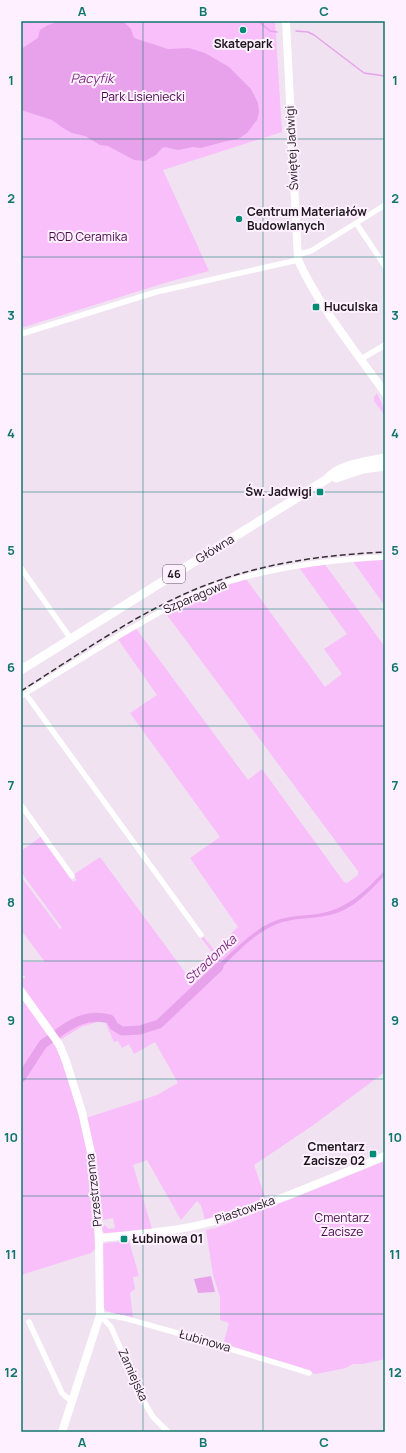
<svg xmlns="http://www.w3.org/2000/svg" width="406" height="1453" viewBox="0 0 406 1453" font-family="Manrope,sans-serif">
  <style>
    .green { fill: #f8bffa }
    .water { fill: #e7a2eb }
    .lines { fill: none; stroke-linecap: round; stroke-linejoin: round }
    .stream { stroke: #e7a2eb; stroke-width: 1.5 }
    .river { stroke: #e7a2eb; stroke-width: 9 }
    .street { stroke: #fff; stroke-width: 5.5 }
    .secondary { stroke: #fff; stroke-width: 8 }
    .primary { stroke: #fff; stroke-width: 9 }
    .rail { stroke: #352f35; stroke-width: 1.5; stroke-dasharray: 6 3; stroke-linecap: butt }
    .grid { fill: none; stroke: #0f766e; stroke-width: 1; stroke-opacity: 0.55 }
    .poi-dot { fill: #008c75; stroke: #fef0fe; stroke-width: 1.5 }
    .labels { text-anchor: middle; stroke-width: 4; stroke-linejoin: round; paint-order: stroke }
    .shield { fill: #fef0fe; stroke: #605860; stroke-width: 1 }
    .shield-label { font-size: 11px; font-weight: bold; fill: #1c171c }
    .poi-label { font-size: 12px; font-weight: bold; fill: #1c171c; stroke: #fef0fe; text-anchor: start }
    .park-label { font-size: 12px; fill: #47084c; stroke: #fef0fe }
    .street-label { font-size: 12px; fill: #1c171c; stroke: #fef0fe }
    .water-label { font-size: 13px; font-style: italic; fill: #7f2f85; stroke: #fef0fe }
    .neatline { fill: none; stroke: #0f766e; stroke-width: 1.5 }
    .grid-label { font-size: 13px; text-anchor: middle; font-weight: bold; fill: #0f766e }
  </style>
  <rect width="100%" height="100%" fill="#f0e2f1"/>
  <g class="green">
    <polygon points="21,21 275,21 282,132 163,170 209,271 168,282 21,328"/>
    <polygon points="377,393 385,410 385,416 374,401 374,397"/>
    <polygon points="385,558 385,606 352,560"/>
    <path d="M324 563 385 647V1072L312 1126 254 1165 266 1200 205 1220 201 1205 197 1201 181 1220 147 1160 133 1165 152 1229 108 1234C102 1233 101 1230 100 1225L102 1223 109 1229 115 1228 113 1218 102 1220 99 1218 86 1118 157 1095 178 1083 155 1042 134 1054 129 1044 122 1048 118 1041 114 1042 104 1020 81 1027 60 1040 21 987V978H25V976H21V962H45L21 930V877L60 929 62 928 21 872V851L42 836 73 882 77 880 73 875 100 857 187 975 212 952 201 938 203 936 214 950 238 927 190 858 220 837 130 713 157 695 117 638 135 627 248 780 262 769 344 882 347 883 358 875V871L164 611 214 588 246 579 325 687 342 674 324 649 347 634 298 566Z"/>
    <polygon points="21,996 58,1051 73,1093 86,1141 90,1169 93,1203 95,1249 91,1253 21,1275"/>
    <polygon points="385,1161 385,1359 363,1364 353,1364 346,1368 316,1374 223,1345 229,1323 220,1320 220,1297 213,1275 206,1230 216,1228 253,1214 266,1207 289,1200"/>
    <polygon points="129,1241 139,1276 133,1277 135,1289 130,1293 133,1318 106,1311 103,1306 102,1246 105,1243"/>
  </g>
  <g class="water">
    <polygon points="60,21 73,22 75,21 123,21 131,29 134,38 168,49 189,48 205,53 229,67 251,89 258,103 259,112 257,120 247,133 238,139 227,141 201,148 193,147 178,150 165,147 162,148 156,155 145,161 134,160 108,146 100,145 85,136 72,133 63,128 52,120 21,110 21,49 38,38 40,30 48,25"/>
    <path d="M385 870V875C368 893 351 912 325 916 309 919 292 918 277 924 252 934 232 958 213 976L210 973C225 958 253 930 272 922 286 916 301 916 317 914 346 910 366 891 385 870Z"/>
    <polygon points="211,1276 215,1292 198,1293 194,1279"/>
  </g>
  <g class="lines">
    <g class="stream">
      <polyline points="258,21 270,31 277,32"/>
      <polyline points="296,31 308,32 314,35 364,73 385,76"/>
    </g>
    <g class="river">
      <path d="M53 1037C71 1023 87 1013 110 1019L114 1026 122 1031 140 1030 159 1024 219 967"/>
      <polyline points="21,1078 43,1044 50,1039"/>
    </g>
    <g class="street">
      <polyline points="356,223 385,266"/>
      <polyline points="297,255 311,251 385,205"/>
      <polyline points="21,334 156,292 298,260"/>
      <polyline points="361,359 385,345"/>
      <polyline points="21,568 71,639"/>
      <polyline points="25,693 201,935"/>
      <path d="M21 696C57 674 91 652 127 631 155 615 182 598 213 587 268 567 327 560 385 557"/>
      <polyline points="21,805 72,876"/>
      <path d="M100 1315C121 1315 143 1324 163 1329 212 1343 260 1358 309 1373"/>
      <polyline points="100,1315 111,1327 143,1400 153,1417 168,1432"/>
      <polyline points="29,1322 62,1393 72,1402"/>
    </g>
    <g class="secondary">
      <path d="M286 21 298 260C320 308 355 350 385 393"/>
      <polyline points="21,991 59,1044 66,1061 82,1112 92,1157 99,1238 100,1315 62,1432"/>
      <path d="M99 1238C136 1234 175 1232 211 1222 270 1205 328 1179 385 1156"/>
    </g>
    <g class="primary">
      <polyline points="336,478 363,469 385,466"/>
      <path d="M21 670 327 479C340 464 366 462 385 458"/>
    </g>
    <path class="rail" d="M21 691C78 655 134 615 196 589 257 564 320 555 385 552"/>
  </g>
  <path class="grid" d="M143 21V1432M263 21V1432M21 139H385M21 257H385M21 374H385M21 492H385M21 609H385M21 726H385M21 844H385M21 961H385M21 1079H385M21 1196H385M21 1314H385"/>
  <g class="poi-dot">
    <circle cx="243" cy="30" r="4"/>
    <circle cx="239" cy="219" r="4"/>
    <rect x="312" y="303" width="8" height="8" rx="2"/>
    <rect x="316" y="488" width="8" height="8" rx="2"/>
    <rect x="369" y="1150" width="8" height="8" rx="2"/>
    <rect x="120" y="1235" width="8" height="8" rx="2"/>
  </g>
  <g class="labels">
    <rect class="shield" x="163" y="565" width="22" height="18" rx="3"/>
    <g class="shield-label">
      <text x="174" y="578">46</text>
    </g>
    <g class="poi-label">
      <text x="243" y="48" text-anchor="middle">Skatepark</text>
      <text x="247" y="216">Centrum Materiałów<tspan x="247" dy="14">Budowlanych</tspan></text>
      <text x="324" y="311">Huculska</text>
      <text x="312" y="496" text-anchor="end">Św. Jadwigi</text>
      <text x="365" y="1151" text-anchor="end">Cmentarz<tspan x="365" dy="14">Zacisze 02</tspan></text>
      <text x="132" y="1243">Łubinowa 01</text>
    </g>
    <g class="park-label">
      <text x="143" y="101">Park Lisieniecki</text>
      <text x="88" y="241">ROD Ceramika</text>
      <text x="342" y="1222">Cmentarz<tspan x="342" dy="14">Zacisze</tspan></text>
    </g>
    <g class="street-label">
      <text transform="translate(292 148) rotate(-93)" y="4">Świętej Jadwigi</text>
      <text transform="translate(215 549) rotate(-32)" y="4">Główna</text>
      <text transform="translate(195 597) rotate(-23)" y="4">Szparagowa</text>
      <text transform="translate(94 1190) rotate(-96)" y="4">Przestrzenna</text>
      <text transform="translate(245 1210) rotate(-19)" y="4">Piastowska</text>
      <text transform="translate(205 1341) rotate(16)" y="4">Łubinowa</text>
      <text transform="translate(133 1375) rotate(66)" y="4">Zamiejska</text>
    </g>
    <g class="water-label">
      <text x="92" y="83">Pacyfik</text>
      <text transform="translate(210 959) rotate(-43)" y="5">Stradomka</text>
    </g>
  </g>
  <rect width="406" height="1453" fill="none" stroke="#fef0fe" stroke-width="44"/>
  <rect x="22" y="22" width="362" height="1409" class="neatline"/>
  <g class="grid-label">
    <text x="82" y="16">A</text>
    <text x="203" y="16">B</text>
    <text x="324" y="16">C</text>
    <text x="11" y="85">1</text>
    <text x="395" y="85">1</text>
    <text x="11" y="203">2</text>
    <text x="395" y="203">2</text>
    <text x="11" y="320">3</text>
    <text x="395" y="320">3</text>
    <text x="11" y="438">4</text>
    <text x="395" y="438">4</text>
    <text x="11" y="555">5</text>
    <text x="395" y="555">5</text>
    <text x="11" y="672">6</text>
    <text x="395" y="672">6</text>
    <text x="11" y="790">7</text>
    <text x="395" y="790">7</text>
    <text x="11" y="907">8</text>
    <text x="395" y="907">8</text>
    <text x="11" y="1025">9</text>
    <text x="395" y="1025">9</text>
    <text x="11" y="1142">10</text>
    <text x="395" y="1142">10</text>
    <text x="11" y="1259">11</text>
    <text x="395" y="1259">11</text>
    <text x="11" y="1377">12</text>
    <text x="395" y="1377">12</text>
    <text x="82" y="1447">A</text>
    <text x="203" y="1447">B</text>
    <text x="324" y="1447">C</text>
  </g>
</svg>
